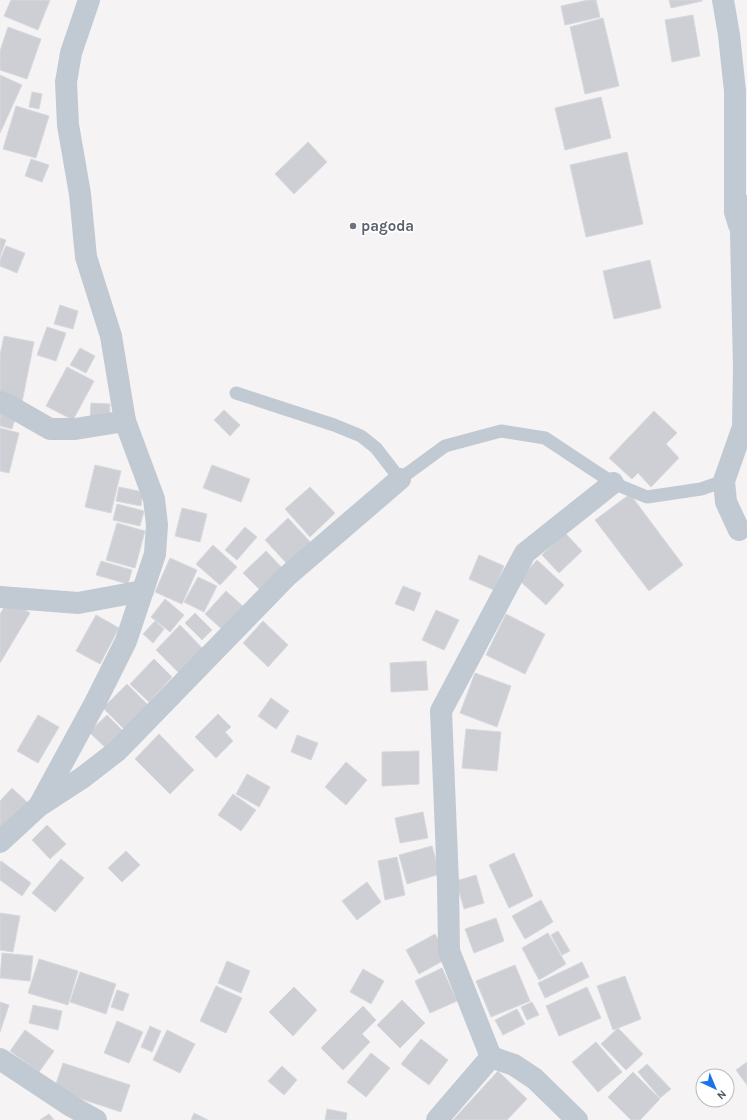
<svg xmlns="http://www.w3.org/2000/svg" width="747" height="1120" viewBox="0 0 747 1120" font-family="Karla,sans-serif">
  <style>
    .building { fill: #cdcfd5; stroke: #d7d9de }
    .lines { fill: none; stroke-linecap: round; stroke-linejoin: round }
    .lane { stroke: #c1cad2; stroke-width: 13 }
    .street { stroke: #c1cad2; stroke-width: 22 }
    .worship-dot { fill: #6b7280; stroke: #fff; stroke-width: 1.5 }
    .labels { text-anchor: middle; stroke-width: 3.5; stroke-linejoin: round; paint-order: stroke }
    .worship-label { font-size: 15px; font-weight: bold; fill: #5b616d; stroke: #fff; text-anchor: start }
  </style>
  <rect width="100%" height="100%" fill="#f5f3f3"/>
  <g class="building">
    <polygon points="11,0 50,0 38,30 4,16"/>
    <polygon points="588,0 596,0 600,17 565,25 561,6"/>
    <polygon points="669,0 702,0 702,1 671,8"/>
    <polygon points="693,15 700,56 672,62 665,20"/>
    <polygon points="603,18 619,86 585,94 570,27"/>
    <polygon points="8,27 41,39 27,79 0,70 0,51"/>
    <polygon points="0,75 22,85 0,133"/>
    <polygon points="32,92 42,94 39,109 29,107"/>
    <polygon points="601,97 611,138 565,150 555,108"/>
    <polygon points="16,106 49,116 36,158 3,149"/>
    <polygon points="308,142 327,162 294,194 275,174"/>
    <polygon points="627,152 643,224 586,237 570,165"/>
    <polygon points="31,159 49,165 42,182 25,176"/>
    <polygon points="0,238 6,240 0,257"/>
    <polygon points="6,246 25,253 17,273 0,266 0,260"/>
    <polygon points="650,260 661,308 614,319 603,271"/>
    <polygon points="60,305 78,311 73,329 54,324"/>
    <polygon points="47,327 66,333 56,361 37,355"/>
    <polygon points="4,336 34,342 22,402 0,397 0,355"/>
    <polygon points="80,348 95,356 86,373 70,365"/>
    <polygon points="67,367 94,381 73,420 46,406"/>
    <polygon points="91,403 110,404 109,421 90,420"/>
    <polygon points="224,410 240,425 230,436 214,420"/>
    <polygon points="0,411 16,415 12,429 0,426"/>
    <polygon points="654,411 677,433 666,444 679,458 651,487 638,473 632,479 609,458"/>
    <polygon points="0,428 19,433 9,473 0,471"/>
    <polygon points="95,465 121,471 111,513 85,507"/>
    <polygon points="212,465 250,479 241,502 203,488"/>
    <polygon points="119,487 143,492 141,506 116,501"/>
    <polygon points="310,487 335,513 310,537 285,509"/>
    <polygon points="630,494 683,565 649,591 595,520"/>
    <polygon points="117,504 144,511 140,526 113,520"/>
    <polygon points="182,508 207,514 200,542 175,536"/>
    <polygon points="288,518 313,545 290,567 265,540"/>
    <polygon points="117,523 145,531 135,568 106,560"/>
    <polygon points="245,527 257,537 237,560 225,550"/>
    <polygon points="565,533 582,551 559,573 542,555"/>
    <polygon points="213,545 237,567 220,585 196,564"/>
    <polygon points="266,551 287,573 265,595 243,573"/>
    <polygon points="479,555 504,566 494,590 469,579"/>
    <polygon points="170,558 197,570 182,604 155,592"/>
    <polygon points="537,560 564,585 546,605 519,580"/>
    <polygon points="101,561 132,570 128,584 96,575"/>
    <polygon points="198,577 217,586 204,612 184,602"/>
    <polygon points="403,586 421,593 414,611 395,604"/>
    <polygon points="226,591 245,608 224,631 205,614"/>
    <polygon points="165,599 184,615 170,632 151,617"/>
    <polygon points="9,600 30,613 0,663 0,614"/>
    <polygon points="436,610 459,620 444,650 422,640"/>
    <polygon points="195,613 212,630 202,640 185,623"/>
    <polygon points="506,614 545,634 525,674 486,655"/>
    <polygon points="96,615 119,628 100,664 76,651"/>
    <polygon points="155,621 164,629 153,643 143,634"/>
    <polygon points="263,621 288,645 268,667 243,643"/>
    <polygon points="180,625 206,652 182,676 156,650"/>
    <polygon points="154,659 172,677 149,702 130,684"/>
    <polygon points="426,661 428,690 391,692 390,663"/>
    <polygon points="475,673 511,686 497,727 460,713"/>
    <polygon points="127,684 151,708 127,732 103,708"/>
    <polygon points="271,698 289,711 276,729 258,716"/>
    <polygon points="218,714 231,727 225,732 233,741 216,758 195,737"/>
    <polygon points="38,715 59,727 38,763 17,751"/>
    <polygon points="107,715 125,733 108,750 89,732"/>
    <polygon points="466,729 501,732 497,771 462,768"/>
    <polygon points="159,734 194,770 170,794 135,759"/>
    <polygon points="297,735 318,743 311,760 291,752"/>
    <polygon points="419,751 419,784 382,786 382,752"/>
    <polygon points="346,762 367,780 346,805 325,787"/>
    <polygon points="247,774 270,787 259,807 236,794"/>
    <polygon points="12,788 29,804 0,834 0,801"/>
    <polygon points="233,794 256,810 241,831 218,815"/>
    <polygon points="423,812 428,838 400,843 395,818"/>
    <polygon points="47,825 66,844 50,859 32,840"/>
    <polygon points="432,846 440,874 407,884 399,855"/>
    <polygon points="126,851 140,865 122,882 108,868"/>
    <polygon points="514,853 533,896 509,908 489,865"/>
    <polygon points="397,857 405,895 385,900 378,861"/>
    <polygon points="61,859 84,878 55,912 32,893"/>
    <polygon points="1,861 31,883 22,896 0,880 0,863"/>
    <polygon points="476,875 484,903 464,909 456,881"/>
    <polygon points="367,882 381,902 357,920 342,901"/>
    <polygon points="541,900 553,922 525,939 512,916"/>
    <polygon points="0,913 20,916 13,952 0,950"/>
    <polygon points="496,918 504,941 474,953 465,929"/>
    <polygon points="558,931 570,951 562,955 551,935"/>
    <polygon points="548,933 566,964 539,980 522,948"/>
    <polygon points="435,934 448,958 419,974 406,950"/>
    <polygon points="2,953 33,956 30,981 0,978"/>
    <polygon points="39,959 78,971 68,1005 28,993"/>
    <polygon points="227,961 250,971 241,993 218,983"/>
    <polygon points="582,962 589,977 545,998 538,983"/>
    <polygon points="515,965 530,1001 491,1017 476,981"/>
    <polygon points="442,968 457,1001 430,1013 415,981"/>
    <polygon points="363,969 384,981 371,1004 350,992"/>
    <polygon points="80,972 116,984 106,1014 70,1002"/>
    <polygon points="625,976 641,1019 613,1030 597,986"/>
    <polygon points="216,986 242,998 226,1033 200,1021"/>
    <polygon points="294,987 317,1010 293,1036 269,1012"/>
    <polygon points="587,987 601,1018 559,1036 546,1006"/>
    <polygon points="117,990 129,994 123,1011 111,1007"/>
    <polygon points="402,1000 425,1023 400,1048 377,1025"/>
    <polygon points="0,1002 9,1005 0,1032"/>
    <polygon points="532,1002 539,1015 527,1020 521,1007"/>
    <polygon points="33,1005 62,1011 58,1030 29,1023"/>
    <polygon points="363,1006 376,1020 362,1034 370,1042 343,1070 321,1048"/>
    <polygon points="517,1009 525,1024 503,1035 495,1020"/>
    <polygon points="117,1021 143,1032 129,1063 104,1053"/>
    <polygon points="150,1026 161,1031 152,1052 141,1047"/>
    <polygon points="618,1028 643,1054 626,1070 601,1044"/>
    <polygon points="25,1030 54,1051 39,1072 10,1051"/>
    <polygon points="167,1030 195,1044 180,1073 153,1060"/>
    <polygon points="421,1039 448,1060 429,1085 401,1064"/>
    <polygon points="596,1042 622,1072 598,1092 572,1062"/>
    <polygon points="371,1053 390,1068 366,1097 347,1082"/>
    <polygon points="747,1062 747,1085 736,1070"/>
    <polygon points="63,1063 130,1085 121,1112 54,1090"/>
    <polygon points="647,1064 671,1089 660,1098 638,1072"/>
    <polygon points="282,1066 297,1080 284,1095 268,1081"/>
    <polygon points="498,1071 527,1099 507,1120 453,1120"/>
    <polygon points="633,1072 660,1099 640,1120 631,1120 608,1097"/>
    <polygon points="327,1109 347,1113 346,1120 325,1120"/>
    <polygon points="194,1113 208,1120 191,1120"/>
    <polygon points="49,1114 54,1120 40,1120"/>
  </g>
  <g class="lines">
    <polyline class="lane" points="236,393 334,425 361,436 376,448 400,479 445,446 501,431 545,438 613,483 647,497 701,489 724,481"/>
    <g class="street">
      <polyline points="723,0 729,35 735,91 735,212 739,225"/>
      <polyline points="0,402 8,405 50,429 75,429 125,421"/>
      <polyline points="739,530 726,502 724,481 743,427 744,367 741,234 747,206"/>
      <polyline points="0,597 78,603 143,591"/>
      <polyline points="42,804 82,778 117,751 286,577 400,479"/>
      <polyline points="0,842 39,806 95,703 126,641 155,554 157,525 154,499 125,421 111,336 86,257 80,194 68,125 66,82 71,53 89,0"/>
      <polyline points="491,1057 449,951 448,883 441,711 525,553 613,483"/>
      <polyline points="0,1059 71,1106 96,1120"/>
      <polyline points="437,1120 491,1057 514,1065 535,1079 577,1120"/>
    </g>
  </g>
  <circle class="worship-dot" cx="353" cy="226" r="4"/>
  <g class="labels">
    <g class="worship-label">
      <text x="361" y="231">pagoda</text>
    </g>
  </g>
  <g transform="translate(715 1088) rotate(136)"><circle r="19" fill="#ffffff" stroke="#b7bbc0"/>
  <path d="M0-3L7 15L0 10L-7 15Z" fill="#1a73e8"/>
  <text y="-6" font-size="11" font-weight="bold" text-anchor="middle" fill="#4a5661">N</text>
  </g>
</svg>
